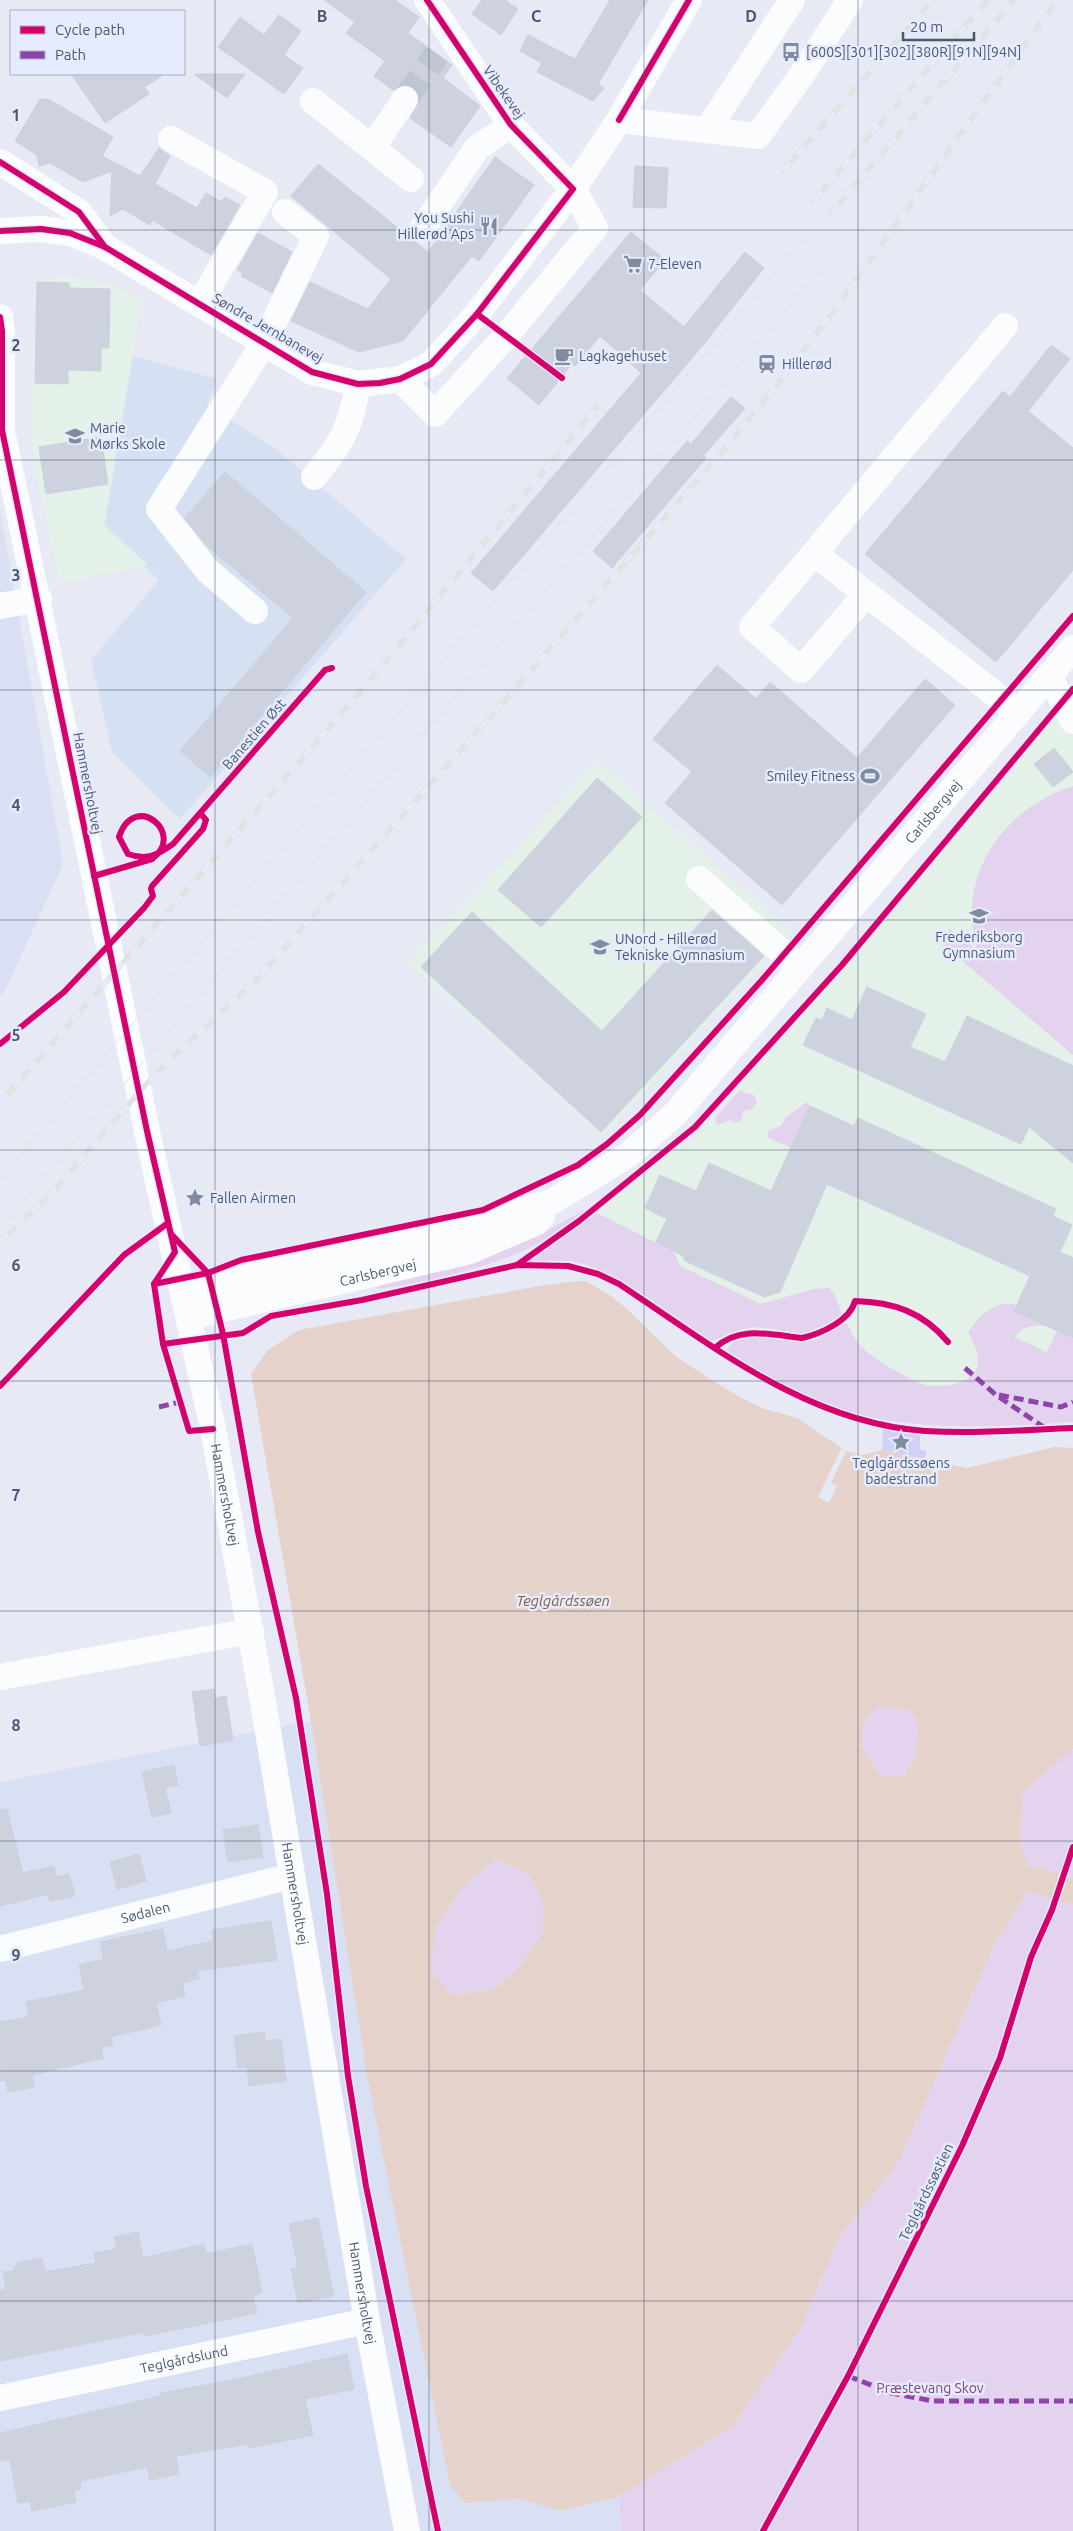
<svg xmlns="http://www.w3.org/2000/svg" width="1073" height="2531" viewBox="0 0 1073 2531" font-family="Ubuntu,sans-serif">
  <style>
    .residential { fill: #dae0f4 }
    .commercial { fill: #d5e0f2 }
    .education { fill: #e4f1e8 }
    .green { fill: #e4d3ee }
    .sand { fill: #d0d0f8 }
    .water { fill: #e5d2ca; fill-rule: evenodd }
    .pier { fill: #e7e9f5 }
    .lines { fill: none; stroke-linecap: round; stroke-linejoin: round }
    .canal { stroke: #e5d2ca; stroke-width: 25 }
    .building { fill: #cdd2de; stroke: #cad0de }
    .minor-tunnel { stroke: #c0c5d4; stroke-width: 26; stroke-dasharray: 26 13; stroke-linecap: butt }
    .minor { stroke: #fbfcfe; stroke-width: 26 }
    .tram { stroke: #e0e3e1; stroke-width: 1 }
    .rail-casing { stroke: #e0e3e1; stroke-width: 5.5 }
    .rail { stroke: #e7ebfe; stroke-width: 4; stroke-dasharray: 11; stroke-linecap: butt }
    .quiet { stroke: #8e44ad; stroke-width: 5; stroke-dasharray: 10 5; stroke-linecap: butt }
    .cycleway-casing { stroke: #e7ebfe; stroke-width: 9 }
    .cycleway { stroke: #d6006c; stroke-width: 6 }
    .grid { fill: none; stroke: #495971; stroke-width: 1; stroke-opacity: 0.55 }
    .labels { text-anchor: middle; stroke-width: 5; stroke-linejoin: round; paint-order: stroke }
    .poi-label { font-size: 14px; fill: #495971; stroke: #e7ebfe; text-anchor: start }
    .street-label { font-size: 14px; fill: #495971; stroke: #e7ebfe }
    .park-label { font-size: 14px; fill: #7f4783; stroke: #e7ebfe }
    .water-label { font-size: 15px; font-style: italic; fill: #855e44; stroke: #e7ebfe }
    .grid-label { font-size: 16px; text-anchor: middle; font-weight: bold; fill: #495971; stroke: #e7ebfe; stroke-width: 5; stroke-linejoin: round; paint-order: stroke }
  </style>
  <rect width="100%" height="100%" fill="#e7e9f5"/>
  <g class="residential">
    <polygon points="0,510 63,864 5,991 0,995"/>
    <polygon points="311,1721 367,2076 465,2503 519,2499 561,2511 618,2497 622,2531 0,2531 0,1782"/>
  </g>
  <polygon class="commercial" points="133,356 217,379 207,405 276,449 406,559 180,819 112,751 91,660 159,580 104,528"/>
  <g class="education">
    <polygon points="64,277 93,280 114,286 142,300 104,525 148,565 60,583 35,467 31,429 37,282"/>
    <polygon points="1073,696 1073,1422 1018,1426 922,1426 833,1407 798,1393 754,1370 648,1299 562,1237 597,1213 680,1145 684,1147 715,1116"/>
    <polygon points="598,762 792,932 603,1137 408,963"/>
  </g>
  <g class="green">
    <path d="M1073 786V1055L940 942 950 929 977 950C956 876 1002 809 1073 786Z"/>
    <polygon points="741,1089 745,1093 754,1095 757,1102 752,1109 743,1111 741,1121 734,1123 730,1120 717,1125 715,1118"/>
    <polygon points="807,1102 810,1106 791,1148 767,1137 769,1130 781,1126 785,1118"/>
    <path d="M584 1210C543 1252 483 1267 429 1280 412 1283 393 1289 376 1288L385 1283 488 1256 550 1229Z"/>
    <path d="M597 1213 674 1252 680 1266 761 1304 813 1289 829 1288 835 1295 842 1314 829 1323 803 1334 759 1327 743 1329 711 1341C672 1316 628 1278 584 1264 567 1259 548 1261 531 1261L529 1257Z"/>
    <path d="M1008 1303 1016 1305 1014 1311 1046 1326C1033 1325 1022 1326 1015 1337L1047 1352 1057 1331 1073 1338V1422C987 1428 898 1433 816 1401 784 1389 755 1370 726 1351 745 1320 784 1347 812 1341 824 1338 834 1326 847 1323 850 1329 853 1337 858 1343 869 1357 905 1377 922 1384 939 1389 969 1386 977 1368 981 1356 973 1342 968 1332 979 1317 990 1305 1008 1303Z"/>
    <polygon points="880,1706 909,1710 918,1723 916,1755 904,1777 880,1775 862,1747 863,1722"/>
    <polygon points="1073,1749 1073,2531 622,2531 618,2497 733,2426 802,2326 838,2240 901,2158 995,1943 1016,1911 1032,1879 1020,1842 1023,1792"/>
    <polygon points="496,1859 530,1875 543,1902 544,1934 519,1967 494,1989 453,1996 431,1970 436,1928 461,1889"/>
  </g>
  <polygon class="sand" points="883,1429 920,1435 920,1449 926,1451 926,1459 882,1450"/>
  <path class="water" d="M578 1281H585L608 1294 626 1308 675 1356 710 1379 745 1400 765 1409 797 1418 846 1451 862 1455 882 1450 967 1468 1054 1447 1073 1448V1749L1023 1792 1020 1842 1033 1879 1016 1911 995 1943 901 2158 838 2240 802 2326 733 2426 618 2497 561 2511 519 2499 465 2503 450 2485 367 2076 311 1721 251 1374 268 1350 299 1330 545 1285ZM880 1706 909 1710 918 1723 916 1755 904 1777 880 1775 862 1747 863 1722ZM496 1859 530 1875 543 1902V1934L519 1967 494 1989 453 1996 431 1970 436 1928 461 1889Z"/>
  <polygon class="pier" points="841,1449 846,1451 831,1483 837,1486 829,1503 818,1497"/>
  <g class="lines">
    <polyline class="canal" points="1033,1879 1073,1892"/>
  </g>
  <g class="building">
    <polygon points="324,0 395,0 419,17 408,33 452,65 443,78 480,106 451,147 410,118 420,101 419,93 414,87 406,84 393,90 374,76 385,61 346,33 355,22"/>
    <polygon points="482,0 505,0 518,9 501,35 472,14"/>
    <polygon points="610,0 648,0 598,84 604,88 593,101 537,72 542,63 520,51 528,35 575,59"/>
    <polygon points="279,15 301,31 284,55 303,68 284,94 218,47 240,17 264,35"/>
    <polygon points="71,74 165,74 144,87 149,94 105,123"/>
    <polygon points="194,74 245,74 227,98"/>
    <polygon points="40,99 48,99 113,137 102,156 140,176 159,148 170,156 155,184 197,208 206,193 222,202 225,197 240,205 211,255 152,220 150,225 123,209 110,216 112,171 83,182 50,163 39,166 37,155 15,141"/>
    <polygon points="495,157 534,185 479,261 472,256 403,341 359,352 291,321 310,282 368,309 391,279 291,196 318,164 428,252"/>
    <polygon points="635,166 668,168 666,208 633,207"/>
    <polygon points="631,232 665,260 640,290 684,327 745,252 764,268 704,344 493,591 471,573 641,373 600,336 575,366 572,364 539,405 507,378"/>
    <polygon points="258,233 292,252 272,293 241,276 243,273 237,270"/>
    <polygon points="37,282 69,283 69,288 110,289 109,348 101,348 101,371 68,370 68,384 35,383"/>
    <polygon points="1051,345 1070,359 1028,411 1073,448 1073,570 996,662 865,554 1003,391 1010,397"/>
    <polygon points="731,397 745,408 704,455 691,444"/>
    <polygon points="101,437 108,484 46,494 39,447"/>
    <polygon points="687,441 706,458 612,568 593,551"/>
    <polygon points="225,472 366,592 210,777 180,751 293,618 206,545 185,518"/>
    <polygon points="717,665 756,699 770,682 857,758 925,679 955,705 782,905 665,803 692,772 653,739"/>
    <polygon points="1054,748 1073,772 1053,787 1034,764"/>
    <polygon points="597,778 642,817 541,927 498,890"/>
    <polygon points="712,910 764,956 601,1132 421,967 472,912 602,1031"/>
    <polygon points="867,987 926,1014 910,1047 945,1062 967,1016 1073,1066 1073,1163 1029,1127 1021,1144 803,1045 816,1018 822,1020 827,1008 852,1020"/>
    <polygon points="810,1106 854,1126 858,1118 1056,1209 1053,1216 1072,1225 1060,1252 1073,1258 1073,1338 1014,1311 1030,1276 827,1184 780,1292 764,1297 685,1261 683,1256 656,1242 667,1219 645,1208 660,1175 696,1191 709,1163 771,1191"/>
    <polygon points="214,1689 215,1698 226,1696 233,1740 200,1746 192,1692"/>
    <polygon points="174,1765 178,1785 165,1788 171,1813 152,1817 142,1772"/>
    <polygon points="7,1809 23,1873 54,1866 56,1877 69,1874 75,1896 50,1901 48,1894 0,1906 0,1810"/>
    <polygon points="258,1825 263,1857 228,1862 223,1830"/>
    <polygon points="139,1854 146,1881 117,1889 110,1862"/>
    <polygon points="271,1921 277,1960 197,1971 199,1979 182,1983 185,1996 156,2003 161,2025 111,2037 113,2045 101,2047 103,2058 32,2075 34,2087 8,2092 6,2080 0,2081 0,2022 29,2017 26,2002 84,1990 79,1965 104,1959 100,1942 163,1929 167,1951 213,1941 212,1930"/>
    <polygon points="264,2032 265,2041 281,2039 286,2081 249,2086 247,2067 238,2068 234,2036"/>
    <polygon points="318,2218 334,2296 298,2303 291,2269 298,2267 289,2224"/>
    <polygon points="138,2232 143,2258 204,2244 206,2254 252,2244 262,2292 253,2297 257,2313 145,2336 144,2332 0,2361 0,2290 6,2289 3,2272 13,2271 17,2263 42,2258 45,2272 96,2263 94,2253 117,2249 114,2237"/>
    <polygon points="347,2354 354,2389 305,2399 313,2435 249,2448 248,2444 176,2456 179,2474 150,2480 147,2467 80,2481 81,2489 74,2490 76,2502 32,2511 30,2501 18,2503 10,2459 0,2461 0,2433 161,2396 160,2393 228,2381"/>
  </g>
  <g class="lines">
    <polyline class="minor-tunnel" points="405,99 437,54"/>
    <g class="minor">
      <polyline points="313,101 411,179"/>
      <polyline points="619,120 758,136 801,76 850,0"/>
      <polyline points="708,129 792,0"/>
      <polyline points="171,139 265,192 200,303"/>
      <polyline points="372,148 405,99"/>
      <polyline points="0,162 79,212 105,247"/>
      <polyline points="422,229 477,148 511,125"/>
      <polyline points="0,231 41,229 70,233 105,247 312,372 358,384 400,379 431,364 477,314 573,189 619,120 689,0"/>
      <path id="s1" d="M0 317 2 331V430L147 1131 213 1429 263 1702 367 2321 407 2531"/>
      <polyline points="400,379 435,414 506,336 595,228 573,189 511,125 427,0"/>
      <path d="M314 477C342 443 351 427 358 384"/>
      <polyline points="815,554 1018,712"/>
      <polyline points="866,594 801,670 752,627 1005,326"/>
      <polyline points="0,606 39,599"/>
      <polyline points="255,611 208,571 159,509 264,343 316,236 285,212"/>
      <polyline points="1049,676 1073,721"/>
      <polyline points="699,879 800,968"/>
      <path id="s2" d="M183 1292 470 1226 553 1201 628 1155 675 1114 1073 648"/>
      <path id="s3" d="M189 1317 470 1251 537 1222 542 1216"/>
      <polyline points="0,1677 251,1631"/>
      <path id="s4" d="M0 1949 291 1876"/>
      <path id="s5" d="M0 2398 367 2321"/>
    </g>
    <g class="tram">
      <polyline points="0,1179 808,234"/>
      <polyline points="0,1229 833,255"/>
    </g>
    <g class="rail-casing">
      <g id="rail">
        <polyline points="783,171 933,0"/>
        <polyline points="814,200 988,0"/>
        <polyline points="831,213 1014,0"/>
        <polyline points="0,1103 356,697 596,408"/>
        <polyline points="0,1242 51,1194 154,1075 258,978 508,697 722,452 783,377 832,313 1057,0"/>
      </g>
    </g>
    <use href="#rail" class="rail"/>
    <g class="quiet">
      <polyline points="965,1368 996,1395 1045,1428"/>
      <polyline points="999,1395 1061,1407 1073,1402"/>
      <polyline points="159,1407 180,1402"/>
      <polyline points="848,2376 891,2393 933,2401 1073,2401"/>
    </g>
    <g class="cycleway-casing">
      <g id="cycleway">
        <polyline points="619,120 689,0"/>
        <polyline points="0,162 79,212 105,247"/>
        <polyline points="0,231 41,229 70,233 105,247 312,372 358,384 380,383 400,379 431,364 477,314 573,189 511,125 427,0"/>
        <polyline points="477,314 562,378"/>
        <polyline points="0,317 2,331 2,430 147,1131 175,1252 154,1284 163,1344 189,1431 213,1429"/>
        <path d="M94 876 152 859C187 834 134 790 119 837L128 854C148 861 157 855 173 844L325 670 332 668"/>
        <polyline points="0,1044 64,992 144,908 153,896 151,889 152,886 203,829 206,820 201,814"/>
        <polyline points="171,1234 208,1273 241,1260 483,1210 578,1165 607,1144 640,1115 762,980 1073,616"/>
        <polyline points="517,1265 579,1221 695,1127 842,965 1073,689"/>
        <polyline points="154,1284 208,1273 223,1334 258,1532 296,1698 327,1894 348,2076 366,2186 438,2531"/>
        <path d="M163 1344 243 1333 271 1316 362 1300 517 1265 568 1266 598 1274 619 1284C713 1346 808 1423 925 1431 974 1434 1024 1430 1073 1428"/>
        <path d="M715 1348C740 1325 772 1335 802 1338 820 1334 850 1321 855 1301 893 1302 923 1312 948 1342"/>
        <polyline points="0,1386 124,1255 168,1223"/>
        <polyline points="763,2531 848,2376 962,2146 1000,2058 1031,1957 1052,1910 1073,1847"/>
      </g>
    </g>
    <use href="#cycleway" class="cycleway"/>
  </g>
  <path class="grid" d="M215 0V2531M429 0V2531M644 0V2531M858 0V2531M0 230H1073M0 460H1073M0 690H1073M0 920H1073M0 1150H1073M0 1381H1073M0 1611H1073M0 1841H1073M0 2071H1073M0 2301H1073"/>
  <defs>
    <g id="bus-bare" transform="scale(1.5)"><path d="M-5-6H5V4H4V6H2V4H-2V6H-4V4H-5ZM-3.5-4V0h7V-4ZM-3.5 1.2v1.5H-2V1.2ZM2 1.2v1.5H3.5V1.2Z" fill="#808b9f" stroke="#e7ebfe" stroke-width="2.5" paint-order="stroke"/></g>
    <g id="restaurant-bare" transform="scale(1.5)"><path d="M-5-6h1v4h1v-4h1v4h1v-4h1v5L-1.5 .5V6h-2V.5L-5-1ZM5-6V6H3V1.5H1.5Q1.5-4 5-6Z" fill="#808b9f" stroke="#e7ebfe" stroke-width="2.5" paint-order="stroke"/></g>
    <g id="supermarket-bare" transform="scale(1.5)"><path d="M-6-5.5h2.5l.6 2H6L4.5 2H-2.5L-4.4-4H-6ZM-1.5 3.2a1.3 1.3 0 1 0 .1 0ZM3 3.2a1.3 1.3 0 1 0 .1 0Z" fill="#808b9f" stroke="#e7ebfe" stroke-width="2.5" paint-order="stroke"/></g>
    <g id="cafe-bare" transform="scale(1.5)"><path d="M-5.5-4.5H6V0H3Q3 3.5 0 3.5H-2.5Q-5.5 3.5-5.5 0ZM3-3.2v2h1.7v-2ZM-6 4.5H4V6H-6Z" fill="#808b9f" stroke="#e7ebfe" stroke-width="2.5" paint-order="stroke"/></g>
    <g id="station-bare" transform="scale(1.5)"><path d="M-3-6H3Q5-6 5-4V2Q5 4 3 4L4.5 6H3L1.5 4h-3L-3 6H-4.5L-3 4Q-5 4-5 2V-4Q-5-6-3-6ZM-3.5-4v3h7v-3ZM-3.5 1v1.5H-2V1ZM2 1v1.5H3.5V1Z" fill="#808b9f" stroke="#e7ebfe" stroke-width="2.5" paint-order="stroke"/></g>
    <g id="school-bare" transform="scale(1.5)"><path d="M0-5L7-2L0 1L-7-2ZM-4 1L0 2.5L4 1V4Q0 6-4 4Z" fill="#808b9f" stroke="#e7ebfe" stroke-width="2.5" paint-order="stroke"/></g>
    <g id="stadium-bare" transform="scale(1.5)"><path d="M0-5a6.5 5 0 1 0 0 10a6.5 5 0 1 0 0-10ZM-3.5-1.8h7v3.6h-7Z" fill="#808b9f" stroke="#e7ebfe" stroke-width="2.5" paint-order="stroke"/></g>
    <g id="sight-bare" transform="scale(1.5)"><path d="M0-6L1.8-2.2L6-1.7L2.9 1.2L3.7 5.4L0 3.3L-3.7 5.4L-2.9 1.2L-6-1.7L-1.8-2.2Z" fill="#808b9f" stroke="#e7ebfe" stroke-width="2.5" paint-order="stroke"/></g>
  </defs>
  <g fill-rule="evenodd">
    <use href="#bus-bare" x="791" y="52"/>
    <use href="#restaurant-bare" x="489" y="226"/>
    <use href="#supermarket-bare" x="633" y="264"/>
    <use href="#cafe-bare" x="564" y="356"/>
    <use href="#station-bare" x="767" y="364"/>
    <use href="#school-bare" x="75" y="436"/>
    <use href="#stadium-bare" x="870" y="776"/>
    <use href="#school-bare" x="979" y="916"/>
    <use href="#school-bare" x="600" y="947"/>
    <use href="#sight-bare" x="195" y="1198"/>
    <use href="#sight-bare" x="901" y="1442"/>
  </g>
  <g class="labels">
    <g class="poi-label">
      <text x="806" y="57">[600S][301][302][380R][91N][94N]</text>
      <text x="474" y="223" text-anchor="end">You Sushi<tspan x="474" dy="16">Hillerød Aps</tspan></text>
      <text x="648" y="269">7-Eleven</text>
      <text x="579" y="361">Lagkagehuset</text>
      <text x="782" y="369">Hillerød</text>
      <text x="90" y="433">Marie<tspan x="90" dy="16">Mørks Skole</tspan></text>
      <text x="855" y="781" text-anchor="end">Smiley Fitness</text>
      <text x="979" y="942" text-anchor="middle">Frederiksborg<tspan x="979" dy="16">Gymnasium</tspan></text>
      <text x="615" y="944">UNord - Hillerød<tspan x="615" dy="16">Tekniske Gymnasium</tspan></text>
      <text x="210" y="1203">Fallen Airmen</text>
      <text x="901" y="1468" text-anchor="middle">Teglgårdssøens<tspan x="901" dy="16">badestrand</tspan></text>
    </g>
    <g class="street-label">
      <text transform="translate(504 92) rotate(55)" y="5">Vibekevej</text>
      <text transform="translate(268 328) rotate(30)" y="5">Søndre Jernbanevej</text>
      <text transform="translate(254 734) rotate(-49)" y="5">Banestien Øst</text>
      <text transform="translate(88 783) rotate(79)" y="5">Hammersholtvej</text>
      <text dy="5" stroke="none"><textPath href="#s2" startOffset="929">Carlsbergvej</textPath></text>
      <text dy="5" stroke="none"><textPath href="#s3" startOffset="194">Carlsbergvej</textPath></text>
      <text dy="5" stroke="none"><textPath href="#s1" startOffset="1201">Hammersholtvej</textPath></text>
      <text dy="5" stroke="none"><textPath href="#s1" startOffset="1606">Hammersholtvej</textPath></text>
      <text dy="5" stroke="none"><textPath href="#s4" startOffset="150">Sødalen</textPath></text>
      <text transform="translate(926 2192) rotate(-64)" y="5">Teglgårdssøstien</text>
      <text dy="5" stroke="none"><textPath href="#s1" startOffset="2011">Hammersholtvej</textPath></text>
      <text dy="5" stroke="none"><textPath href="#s5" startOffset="188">Teglgårdslund</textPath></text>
    </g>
    <g class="park-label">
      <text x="930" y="2393">Præstevang Skov</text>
    </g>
    <g class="water-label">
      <text x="563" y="1606">Teglgårdssøen</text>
    </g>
  </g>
  <g class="grid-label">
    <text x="322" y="22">B</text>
    <text x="536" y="22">C</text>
    <text x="751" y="22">D</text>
    <text x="16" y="121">1</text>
    <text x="16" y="351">2</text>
    <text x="16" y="581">3</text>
    <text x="16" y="811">4</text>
    <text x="16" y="1041">5</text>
    <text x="16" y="1271">6</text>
    <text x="16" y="1501">7</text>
    <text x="16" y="1731">8</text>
    <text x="16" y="1961">9</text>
  </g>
  <rect x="10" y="10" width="175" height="65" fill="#e7ebfe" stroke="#a8b1c6"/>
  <rect x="20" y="26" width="25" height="8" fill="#d6006c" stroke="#a8b1c6"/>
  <text x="55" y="35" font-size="15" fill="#495971">Cycle path</text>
  <rect x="20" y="51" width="25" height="8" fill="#8e44ad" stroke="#a8b1c6"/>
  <text x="55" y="60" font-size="15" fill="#495971">Path</text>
  <path d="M903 32v8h71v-8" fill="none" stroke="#495971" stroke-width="2.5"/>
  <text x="910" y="32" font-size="15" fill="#495971" stroke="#e7ebfe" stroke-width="4" paint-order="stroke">20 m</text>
</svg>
